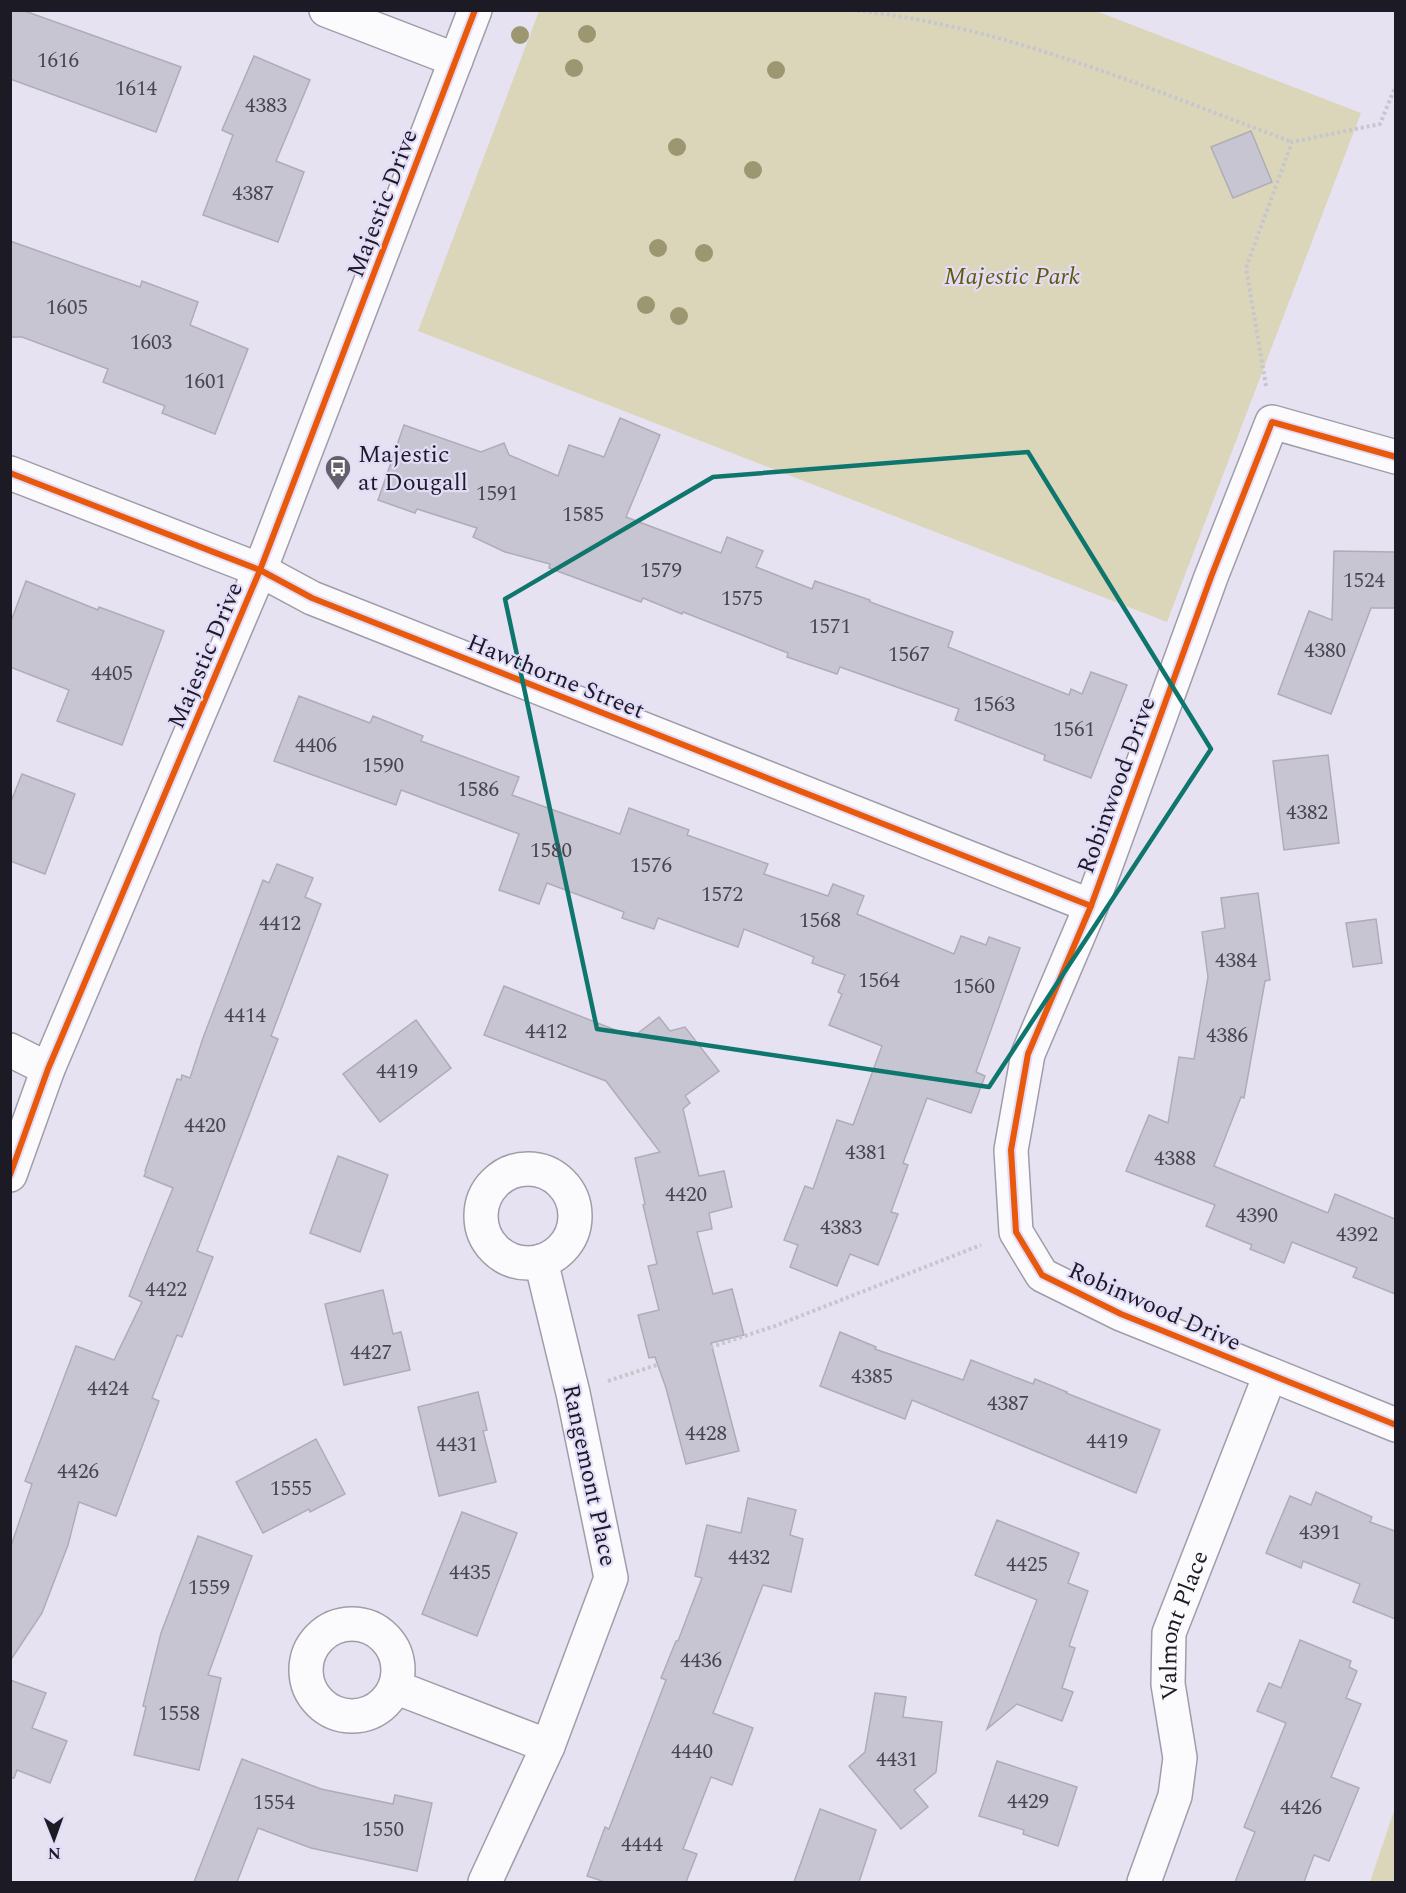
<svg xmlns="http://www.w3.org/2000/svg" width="1406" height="1893" viewBox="0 0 1406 1893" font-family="Spectral,serif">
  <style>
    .green { fill: #dbd6ba }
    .building { fill: #c8c5d2; stroke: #afacb8; stroke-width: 1.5 }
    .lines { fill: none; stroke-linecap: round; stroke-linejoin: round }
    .minor-casing { stroke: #a09da9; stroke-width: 36 }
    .path { stroke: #c7c6cc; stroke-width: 4; stroke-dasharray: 3 3; stroke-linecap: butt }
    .minor { stroke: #fbfbfd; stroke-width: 33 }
    .cycleway-casing { stroke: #e2dcf8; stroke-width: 10 }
    .cycleway { stroke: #e8590c; stroke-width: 6 }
    .tree { fill: #9d9771 }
    .marked { fill: none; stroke: #0f766e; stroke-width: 4.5; stroke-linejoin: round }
    .labels { text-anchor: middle; stroke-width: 4.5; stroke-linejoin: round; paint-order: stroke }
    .number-label { font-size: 21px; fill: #474550 }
    .street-label { font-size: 24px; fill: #1c1a24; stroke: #e2dcf8 }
    .park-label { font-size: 24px; font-style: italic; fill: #615907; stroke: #e2dcf8 }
    .poi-label { font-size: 24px; fill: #1c1a24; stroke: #e2dcf8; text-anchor: start }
  </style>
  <rect width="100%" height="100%" fill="#e6e2f2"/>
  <g class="green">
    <polygon points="539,11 1096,11 1361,113 1167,622 418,331"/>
    <polygon points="1395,1808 1395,1882 1370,1882"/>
  </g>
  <g class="building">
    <polygon points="10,10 22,10 181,67 156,132 10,79"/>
    <polygon points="254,56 310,80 276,161 304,172 278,242 203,215 233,135 222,130"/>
    <polygon points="1251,131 1272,182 1233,198 1211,147"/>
    <polygon points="10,241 140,287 142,281 198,302 190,325 248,349 215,434 162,413 165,406 103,382 108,369 22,337 10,337"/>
    <polygon points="620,418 660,435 626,517 721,553 727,537 763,551 756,567 812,589 815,581 870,600 870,602 953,632 948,647 1069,695 1071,689 1082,694 1091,672 1127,685 1091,778 1044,760 1045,755 955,720 959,709 840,667 837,674 787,657 788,653 683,612 682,614 643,598 641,602 549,568 550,564 505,552 473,537 477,528 417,509 415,513 378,500 404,425 481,452 504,443 509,455 558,476 569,445 604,457"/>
    <polygon points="1334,551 1395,552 1395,608 1371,608 1331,714 1278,694 1309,611 1332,620"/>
    <polygon points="26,581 98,610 99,607 164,631 122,745 57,721 69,690 10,667 10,624"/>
    <polygon points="299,696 370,723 373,716 423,736 421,741 519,777 512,795 620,834 629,808 689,830 687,835 768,864 764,874 828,896 833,884 864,896 857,914 954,954 961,936 986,945 989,937 1020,948 976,1072 985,1076 971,1113 927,1098 903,1163 908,1165 891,1212 898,1214 878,1265 850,1254 837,1286 790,1267 798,1245 784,1240 805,1186 813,1189 837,1120 853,1125 882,1046 829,1025 842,994 838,992 845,975 812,963 814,957 744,929 738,947 658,918 654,929 622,918 624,912 547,883 539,904 499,890 519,834 401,790 396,805 274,761"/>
    <polygon points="1328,755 1339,843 1284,850 1273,761"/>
    <polygon points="22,774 75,794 45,874 10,861 10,804"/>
    <polygon points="277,864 313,878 305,897 321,904 271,1036 278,1039 197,1251 213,1257 182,1337 177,1335 152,1398 159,1401 116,1516 79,1502 68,1545 42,1613 10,1661 10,1549 32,1484 25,1481 76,1346 114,1360 142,1302 129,1296 173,1188 144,1176 146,1172 145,1171 177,1079 181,1080 182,1075 190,1078 203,1038 263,880 269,883"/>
    <polygon points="1258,893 1270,980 1265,981 1244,1098 1241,1097 1214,1166 1328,1213 1335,1194 1395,1219 1395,1294 1353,1277 1357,1268 1292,1242 1284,1263 1250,1249 1252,1245 1206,1226 1215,1205 1126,1171 1149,1115 1168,1123 1179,1057 1194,1059 1208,977 1202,932 1225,928 1221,898"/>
    <polygon points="1376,919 1382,963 1353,967 1346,923"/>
    <polygon points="504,986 633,1037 659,1017 670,1031 685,1027 719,1071 685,1096 690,1103 683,1109 699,1176 724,1171 732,1207 709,1213 712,1229 697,1232 713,1294 732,1289 744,1335 711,1343 739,1451 686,1464 666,1388 655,1357 649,1358 638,1315 659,1310 648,1266 657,1264 643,1205 645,1204 635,1158 660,1152 606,1081 484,1035"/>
    <polygon points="416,1020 451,1068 380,1122 343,1074"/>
    <polygon points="338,1156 388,1175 360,1252 310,1233"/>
    <polygon points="383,1290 393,1334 401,1332 410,1370 344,1385 325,1304"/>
    <polygon points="840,1332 876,1347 875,1349 963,1380 971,1360 1033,1384 1035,1379 1067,1392 1066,1393 1160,1430 1136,1493 912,1400 905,1419 820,1386"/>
    <polygon points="478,1392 487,1430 483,1431 496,1482 439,1496 418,1407"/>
    <polygon points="316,1439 345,1494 310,1512 309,1509 263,1533 236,1482"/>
    <polygon points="1316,1492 1372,1517 1370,1522 1395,1531 1395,1619 1353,1602 1360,1584 1303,1561 1301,1568 1266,1553 1290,1496 1311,1505"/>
    <polygon points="748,1498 796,1510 790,1535 803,1539 791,1592 763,1585 713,1713 753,1728 732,1785 711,1777 683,1849 697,1854 686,1882 605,1882 587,1876 605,1827 609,1829 666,1680 661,1678 676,1641 678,1641 702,1578 695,1576 707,1525 741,1533"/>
    <polygon points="462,1512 517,1533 477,1636 422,1614"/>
    <polygon points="997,1520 1079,1553 1068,1583 1088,1591 1069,1646 1075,1648 1062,1688 1073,1692 1062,1721 1017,1704 987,1729 1037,1600 975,1575"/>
    <polygon points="198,1536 252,1556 208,1675 221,1678 199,1770 134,1755 146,1707 143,1706 161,1633"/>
    <polygon points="1300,1640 1351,1661 1349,1667 1357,1671 1346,1698 1361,1704 1331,1777 1359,1788 1329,1861 1314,1855 1304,1882 1235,1882 1255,1832 1244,1827 1286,1723 1257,1711 1269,1683 1281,1688"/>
    <polygon points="10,1680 46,1693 32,1728 67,1741 50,1783 17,1770 14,1778 10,1778"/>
    <polygon points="875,1693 906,1697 903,1717 942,1722 936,1772 914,1790 928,1807 901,1829 849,1766 865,1752"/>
    <polygon points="242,1759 321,1789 393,1804 395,1795 432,1803 417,1871 311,1848 258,1828 237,1882 194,1882"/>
    <polygon points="997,1761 1077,1787 1058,1846 1023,1834 1024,1830 979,1816"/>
    <polygon points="820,1809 876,1830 859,1882 794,1882"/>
  </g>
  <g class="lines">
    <g class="minor-casing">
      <g id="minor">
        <polyline points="326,10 456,60"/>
        <polyline points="1396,457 1272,422 1211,577 1091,906 1028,1054 1011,1150 1016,1232 1042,1275 1121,1314 1396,1425"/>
        <polyline points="10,473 260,570 312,598 1091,906"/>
        <polyline points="10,1050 48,1069"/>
        <circle cx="528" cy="1216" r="47"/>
        <polyline points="10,1175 48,1069 260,570 475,10"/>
        <circle cx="352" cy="1670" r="46"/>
        <polyline points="395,1687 548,1746"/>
        <polyline points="485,1882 548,1746 611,1578 573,1393 541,1261"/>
        <path id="s1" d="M1144 1882 1175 1796 1180 1758 1168 1684 1169 1633 1270 1375"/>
      </g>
    </g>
    <g class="path">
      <path d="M851 10C1004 25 1149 89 1292 142"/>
      <polyline points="1266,386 1246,268 1292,142 1380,124 1396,85"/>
      <polyline points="608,1381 775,1326 981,1245"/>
    </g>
    <use href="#minor" class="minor"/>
    <g class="cycleway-casing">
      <g id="cycleway">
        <polyline points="1396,457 1272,422 1211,577 1091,906 1028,1054 1011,1150 1016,1232 1042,1275 1121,1314 1396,1425"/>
        <polyline points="10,473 260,570 312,598 1091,906"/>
        <polyline points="10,1175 48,1069 260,570 475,10"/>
      </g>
    </g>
    <use href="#cycleway" class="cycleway"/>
  </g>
  <g class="tree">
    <circle cx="587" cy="34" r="9"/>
    <circle cx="520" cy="35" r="9"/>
    <circle cx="574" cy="68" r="9"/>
    <circle cx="776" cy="70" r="9"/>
    <circle cx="677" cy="147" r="9"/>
    <circle cx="753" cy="170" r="9"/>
    <circle cx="658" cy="248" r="9"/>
    <circle cx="704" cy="253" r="9"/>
    <circle cx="646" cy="305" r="9"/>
    <circle cx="679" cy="316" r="9"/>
  </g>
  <path class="marked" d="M1028 452 1211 749 989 1087 597 1029 505 599 713 477Z"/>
  <defs>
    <g id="bus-pin" transform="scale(1.35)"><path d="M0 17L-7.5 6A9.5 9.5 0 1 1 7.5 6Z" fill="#63606c" stroke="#e2dcf8"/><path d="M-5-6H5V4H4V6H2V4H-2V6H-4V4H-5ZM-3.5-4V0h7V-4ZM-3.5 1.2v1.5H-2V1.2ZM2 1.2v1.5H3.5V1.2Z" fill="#fff"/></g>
  </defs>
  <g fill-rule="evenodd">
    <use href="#bus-pin" x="338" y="468"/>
  </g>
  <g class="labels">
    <g class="number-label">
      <text x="58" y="67">1616</text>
      <text x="136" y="95">1614</text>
      <text x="266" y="112">4383</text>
      <text x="253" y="200">4387</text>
      <text x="67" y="314">1605</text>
      <text x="151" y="349">1603</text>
      <text x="205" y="388">1601</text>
      <text x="497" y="500">1591</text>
      <text x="583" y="521">1585</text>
      <text x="661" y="577">1579</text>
      <text x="1364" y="587">1524</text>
      <text x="742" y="605">1575</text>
      <text x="830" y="633">1571</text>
      <text x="1325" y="657">4380</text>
      <text x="909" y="661">1567</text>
      <text x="112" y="680">4405</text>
      <text x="994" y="711">1563</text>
      <text x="1074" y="736">1561</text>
      <text x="316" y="752">4406</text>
      <text x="383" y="772">1590</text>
      <text x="478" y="796">1586</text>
      <text x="1307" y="819">4382</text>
      <text x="551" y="857">1580</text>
      <text x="651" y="872">1576</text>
      <text x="722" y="901">1572</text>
      <text x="820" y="927">1568</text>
      <text x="280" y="930">4412</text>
      <text x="1236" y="967">4384</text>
      <text x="879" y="987">1564</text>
      <text x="974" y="993">1560</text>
      <text x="245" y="1022">4414</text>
      <text x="546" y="1038">4412</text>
      <text x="1227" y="1042">4386</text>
      <text x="397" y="1078">4419</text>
      <text x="205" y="1132">4420</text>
      <text x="866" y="1159">4381</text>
      <text x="1175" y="1165">4388</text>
      <text x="686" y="1201">4420</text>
      <text x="1257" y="1222">4390</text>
      <text x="841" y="1234">4383</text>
      <text x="1357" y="1241">4392</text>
      <text x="166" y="1296">4422</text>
      <text x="371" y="1359">4427</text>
      <text x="872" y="1383">4385</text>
      <text x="108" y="1395">4424</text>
      <text x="1008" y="1410">4387</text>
      <text x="706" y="1440">4428</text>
      <text x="1107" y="1448">4419</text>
      <text x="457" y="1451">4431</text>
      <text x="78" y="1478">4426</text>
      <text x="291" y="1495">1555</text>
      <text x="1320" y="1539">4391</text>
      <text x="749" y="1564">4432</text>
      <text x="1027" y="1571">4425</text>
      <text x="470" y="1579">4435</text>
      <text x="209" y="1594">1559</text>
      <text x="701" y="1667">4436</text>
      <text x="179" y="1720">1558</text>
      <text x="692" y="1758">4440</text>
      <text x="897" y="1766">4431</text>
      <text x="1028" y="1808">4429</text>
      <text x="274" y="1809">1554</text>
      <text x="1301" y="1814">4426</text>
      <text x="383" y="1836">1550</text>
      <text x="642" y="1851">4444</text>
    </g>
    <g class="street-label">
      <text transform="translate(382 203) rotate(-69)" y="8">Majestic Drive</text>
      <text transform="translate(205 655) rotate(-67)" y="8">Majestic Drive</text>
      <text transform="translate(556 676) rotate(22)" y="8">Hawthorne Street</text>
      <text transform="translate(1116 785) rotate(-70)" y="8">Robinwood Drive</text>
      <text transform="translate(1155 1306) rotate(24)" y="8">Robinwood Drive</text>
      <text transform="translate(590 1475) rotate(78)" y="8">Rangemont Place</text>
      <text dy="8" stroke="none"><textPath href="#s1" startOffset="266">Valmont Place</textPath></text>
    </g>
    <g class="park-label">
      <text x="1012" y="284">Majestic Park</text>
    </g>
    <g class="poi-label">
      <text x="358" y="462">Majestic<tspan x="358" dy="28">at Dougall</tspan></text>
    </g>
  </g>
  <rect width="1406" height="1893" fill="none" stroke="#1c1a24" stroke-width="24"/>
  <g transform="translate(54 1839) rotate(179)" stroke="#e2dcf8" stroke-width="4.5" paint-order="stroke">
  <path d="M0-4.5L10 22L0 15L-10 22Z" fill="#1c1a24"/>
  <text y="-9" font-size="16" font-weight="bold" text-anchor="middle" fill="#1c1a24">N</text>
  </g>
</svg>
